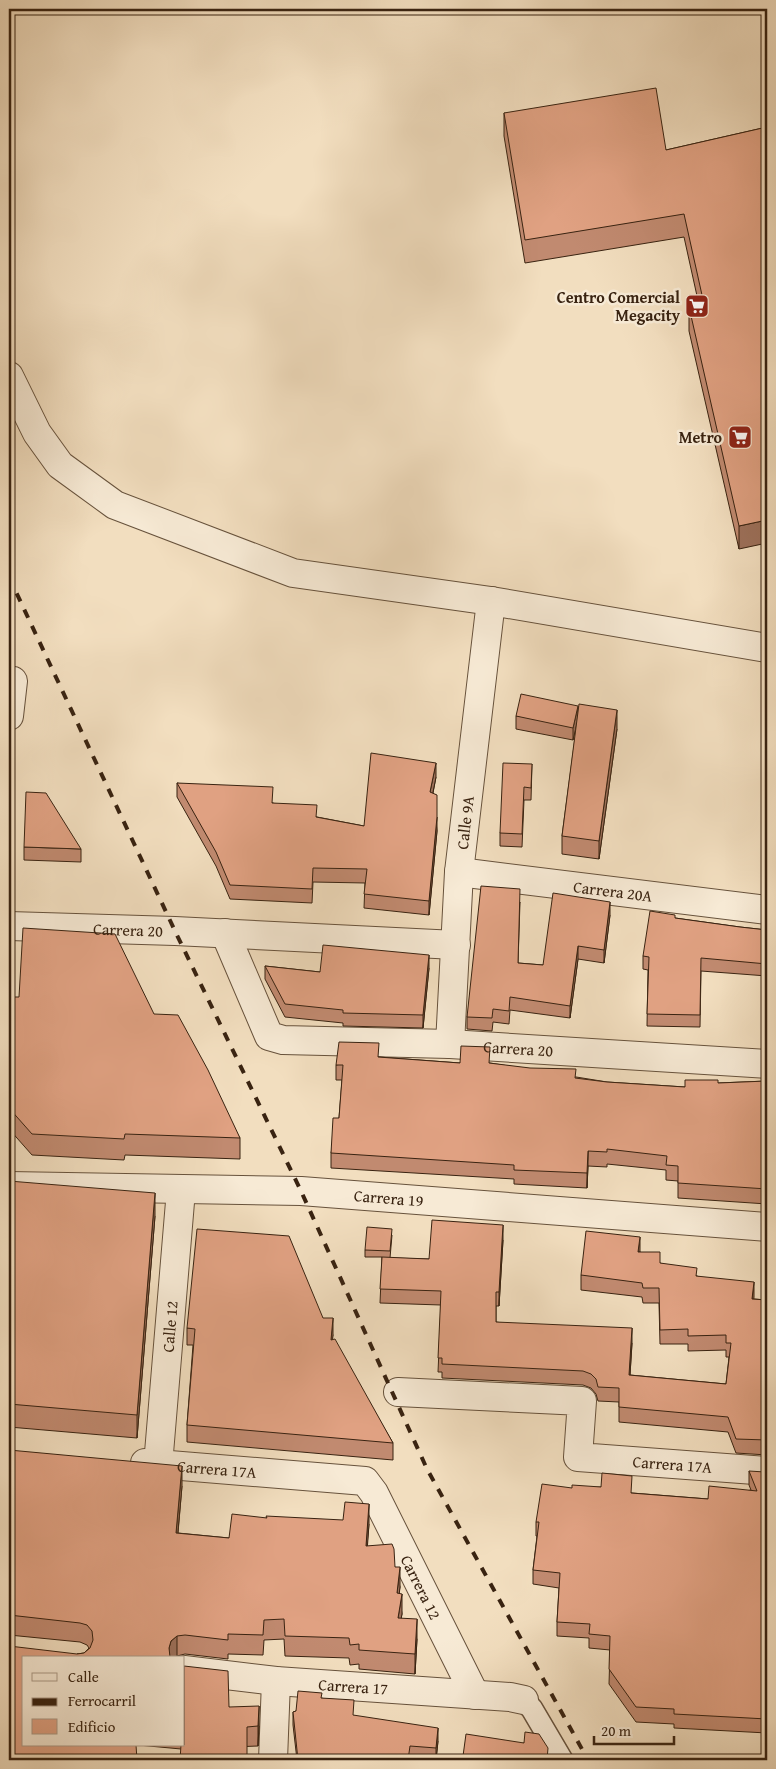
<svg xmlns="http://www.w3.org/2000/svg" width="776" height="1769" viewBox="0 0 776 1769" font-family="'Gentium Book Plus',serif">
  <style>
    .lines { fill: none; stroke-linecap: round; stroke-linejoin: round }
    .pedestrian-casing { stroke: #67523c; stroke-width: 24 }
    .minor-casing { stroke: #67523c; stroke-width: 30 }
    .pedestrian { stroke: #f7ead5; stroke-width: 21 }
    .minor { stroke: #f7ead5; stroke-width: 28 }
    .rail { stroke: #392311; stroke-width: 4; stroke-dasharray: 9 9; stroke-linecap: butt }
    .wall { fill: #c18a70; stroke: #392311 }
    .shaded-wall { fill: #9d715b; stroke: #392311 }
    .building { fill: #e0a182; stroke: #392311 }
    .labels { text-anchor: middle; stroke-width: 5; stroke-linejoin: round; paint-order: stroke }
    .poi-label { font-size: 16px; font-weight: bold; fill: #392311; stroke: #f7ead5; text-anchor: end }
    .street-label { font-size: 16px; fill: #392311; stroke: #f7ead5 }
  </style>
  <rect width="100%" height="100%" fill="#f2debf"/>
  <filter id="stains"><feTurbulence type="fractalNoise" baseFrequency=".004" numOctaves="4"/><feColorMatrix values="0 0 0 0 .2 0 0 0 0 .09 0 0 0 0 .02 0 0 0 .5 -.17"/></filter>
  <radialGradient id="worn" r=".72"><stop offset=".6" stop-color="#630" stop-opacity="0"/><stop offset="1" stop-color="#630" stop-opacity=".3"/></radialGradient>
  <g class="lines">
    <g class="pedestrian-casing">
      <polyline id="pedestrian" points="524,1700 532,1709 562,1760"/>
    </g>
    <g class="minor-casing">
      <g id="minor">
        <polyline points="9,376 37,433 60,465 115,505 293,573 491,601 767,648"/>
        <polyline points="9,716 13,681"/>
        <path id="s1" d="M459 872 767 910"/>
        <path id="s2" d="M9 926 175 931 456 945"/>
        <path id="s3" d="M225 933 269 1036 283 1040 450 1044 767 1064"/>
        <path id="s4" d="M450 1044 459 872 491 601"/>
        <path id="s5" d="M9 1186 301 1191 767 1227"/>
        <path id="s6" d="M398 1392 582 1401 578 1457 767 1471"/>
        <path id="s7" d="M145 1463 365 1481 374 1493 475 1695"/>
        <path id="s8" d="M158 1465 181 1190"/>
        <path id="s9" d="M184 1670 276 1681 510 1697 524 1700"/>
        <polyline points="273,1760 276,1681"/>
      </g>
    </g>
    <use href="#pedestrian" class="pedestrian"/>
    <use href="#minor" class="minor"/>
    <polyline class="rail" points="9,577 175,931 301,1191 427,1469 588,1760"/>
  </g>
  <g class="wall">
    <polygon points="504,113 666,150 767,127 739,549 689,331 689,307 699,305 684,237 525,263 504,136"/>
    <polygon points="516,716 578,716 617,729 599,859 562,854 562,836 577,723 573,740 516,729"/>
    <polygon points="532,764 531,800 524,800 522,847 500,846 500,833"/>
    <polygon points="436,777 433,793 437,831 429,915 364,908 365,883 313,882 312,903 230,899 216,866 177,797 177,783 273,803 317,817 364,826"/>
    <polygon points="24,847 81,849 81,862 24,860"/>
    <polygon points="520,902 518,963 543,965 610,915 604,963 578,959 570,1018 510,1010 509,1024 493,1022 492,1031 467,1029 467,1017"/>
    <polygon points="675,918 740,927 767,930 767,976 701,971 700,1027 647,1026 648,970 643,969 643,956"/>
    <polygon points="265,966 320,972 429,968 423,1028 343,1026 343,1023 285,1017 265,979"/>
    <polygon points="9,997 154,1014 240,1138 240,1159 125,1155 124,1160 32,1155 9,1129"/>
    <polygon points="379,1057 460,1063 490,1063 607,1082 685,1087 718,1083 767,1081 767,1204 678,1198 678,1181 666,1180 666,1170 607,1164 607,1167 588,1166 587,1188 514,1184 514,1179 331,1168 331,1153 339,1118 342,1080 336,1080 336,1065"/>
    <polygon points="9,1181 155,1216 137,1438 9,1427"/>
    <polygon points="392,1235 390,1258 429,1259 503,1240 499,1306 496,1306 496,1322 632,1343 630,1375 726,1384 729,1357 726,1357 726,1350 688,1351 688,1344 660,1344 659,1303 643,1303 642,1297 581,1290 581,1275 640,1252 660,1263 697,1276 754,1299 767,1300 767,1455 736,1453 728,1432 619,1422 619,1402 598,1401 596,1394 591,1388 583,1385 442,1378 442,1372 438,1372 441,1305 380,1303 382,1257 365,1257 365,1250"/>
    <polygon points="323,1318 333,1335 332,1339 393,1443 393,1460 187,1442 187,1425 193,1345 187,1345 187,1328"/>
    <polygon points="9,1450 182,1486 178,1533 229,1538 266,1518 369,1524 367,1546 395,1567 400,1587 399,1593 402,1614 401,1618 417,1639 415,1674 359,1669 359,1664 350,1665 349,1658 285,1656 284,1639 264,1640 263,1655 228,1654 228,1659 185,1654 177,1656 77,1654 84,1653 89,1648 87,1645 80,1642 9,1635"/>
    <polygon points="749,1471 767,1486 767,1733 674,1728 674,1724 636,1722 609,1684 610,1650 589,1648 589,1638 557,1636 557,1622 559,1588 533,1584 533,1570 537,1536 536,1536 536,1522 572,1488 601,1487 632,1493 708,1499 751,1490 749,1485"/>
    <polygon points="322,1698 354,1716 438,1741 436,1760 410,1759 409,1760 297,1760 293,1725 293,1712 296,1711"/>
    <polygon points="229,1707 259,1726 258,1746 181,1749 138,1745 184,1745"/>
    <polygon points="524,1743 548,1760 463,1760 463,1756"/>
  </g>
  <g class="shaded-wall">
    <polygon points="767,520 767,543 739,549 739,526"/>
    <polygon points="578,706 578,719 573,740 573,728"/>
    <polygon points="617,710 617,729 599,859 599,841"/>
    <polygon points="436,763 436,777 430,807 430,792"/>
    <polygon points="437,817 437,831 429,915 429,901"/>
    <polygon points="610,902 610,915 604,963 604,950"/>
    <polygon points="578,946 578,959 570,1018 570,1006"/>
    <polygon points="429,955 429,968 423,1028 423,1015"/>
    <polygon points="588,1151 588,1166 587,1188 587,1173"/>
    <polygon points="155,1193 155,1216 137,1438 137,1415"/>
    <polygon points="503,1225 503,1240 499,1306 499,1292"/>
    <polygon points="640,1237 640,1252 638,1252"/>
    <polygon points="754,1282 754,1297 752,1313 752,1299"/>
    <polygon points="333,1318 333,1335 331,1356 331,1340"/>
    <polygon points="632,1328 632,1343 629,1390 629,1375"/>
    <polygon points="182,1466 182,1486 176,1553 176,1533"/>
    <polygon points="369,1504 369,1524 366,1566 366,1546"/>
    <polygon points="400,1567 400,1587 397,1613 397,1593"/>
    <polygon points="402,1594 402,1614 398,1637 398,1618"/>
    <polygon points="417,1619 417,1639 415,1674 415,1654"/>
    <polygon points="177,1636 177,1656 175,1658 169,1658 169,1648 171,1641"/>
    <polygon points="259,1706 259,1726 258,1746 258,1726"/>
    <polygon points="438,1728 438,1741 436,1760 436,1748"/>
  </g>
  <g class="building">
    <polygon points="656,88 666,150 767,127 767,520 739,526 689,307 704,304 684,214 525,240 504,113"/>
    <polygon points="521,694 578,706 573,728 516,716"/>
    <polygon points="579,704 617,710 599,841 562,836"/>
    <polygon points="371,753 436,763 430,792 437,795 437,817 429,901 364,894 367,869 313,868 312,889 230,885 216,852 177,783 273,787 272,803 317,805 316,817 364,826"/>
    <polygon points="503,763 532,764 531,788 524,787 522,834 500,833"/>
    <polygon points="26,792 46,793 81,849 24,847"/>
    <polygon points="481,886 520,889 518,963 543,965 553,893 610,902 604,950 578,946 570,1006 510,997 509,1011 493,1009 492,1018 467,1017"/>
    <polygon points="650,911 675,915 675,918 740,927 767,930 767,964 701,958 700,1015 647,1014 649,957 643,956"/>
    <polygon points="23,928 115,934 154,1014 178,1015 208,1070 240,1138 125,1134 124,1139 32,1134 9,1108 9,997 19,997"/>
    <polygon points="323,945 429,955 423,1015 343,1013 343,1010 285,1004 265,966 320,972"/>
    <polygon points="339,1042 379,1043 378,1057 460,1063 461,1046 490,1047 489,1063 530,1068 576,1069 575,1078 607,1082 685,1087 685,1080 718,1080 718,1083 767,1081 767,1189 678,1183 678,1166 666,1165 667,1156 607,1149 607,1152 588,1151 587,1173 514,1170 514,1165 331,1153 333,1118 339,1118 343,1065 336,1065"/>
    <polygon points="9,1181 155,1193 137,1415 9,1404"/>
    <polygon points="432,1220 503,1225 499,1292 496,1292 496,1322 632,1328 629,1375 726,1384 731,1343 726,1343 726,1335 688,1336 688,1329 660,1330 659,1288 643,1288 642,1283 581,1275 586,1231 640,1237 638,1252 660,1252 660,1263 697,1268 696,1276 754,1282 752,1299 767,1300 767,1440 736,1439 728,1417 619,1407 619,1388 598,1387 596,1379 591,1374 583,1371 442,1364 442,1358 438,1358 441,1291 380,1289 382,1257 429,1259"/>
    <polygon points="367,1227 392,1229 390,1251 365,1250"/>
    <polygon points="197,1229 289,1236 323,1318 333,1318 331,1340 335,1339 393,1443 187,1425 195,1329 187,1328"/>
    <polygon points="9,1450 182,1466 176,1533 229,1538 232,1514 267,1518 266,1516 343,1520 345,1502 369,1504 366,1546 392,1544 394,1549 395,1567 400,1567 397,1593 402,1594 398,1618 417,1619 415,1654 359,1650 359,1644 350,1645 349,1638 285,1636 284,1619 264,1620 263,1635 228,1634 228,1640 185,1635 177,1636 171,1641 169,1648 170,1657 171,1658 24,1658 24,1745 136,1745 137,1760 9,1760 9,1646 77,1654 84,1653 90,1648 93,1640 92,1631 87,1625 80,1623 9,1615"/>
    <polygon points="749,1471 765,1472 767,1486 767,1719 674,1714 674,1709 636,1707 609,1669 610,1636 589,1634 590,1624 557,1622 560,1573 533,1570 539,1522 536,1522 542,1484 572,1488 572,1485 601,1487 602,1473 632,1476 631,1493 708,1499 709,1486 757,1491"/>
    <polygon points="184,1666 228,1671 229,1707 259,1706 258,1726 247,1727 247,1760 180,1760 181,1745 184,1745"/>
    <polygon points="298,1691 322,1693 321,1698 354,1700 353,1715 438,1728 436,1748 410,1746 408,1760 298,1760 293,1712 296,1711"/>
    <polygon points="525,1732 539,1734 548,1748 547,1760 489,1760 463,1756 466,1734 524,1743"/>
  </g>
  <defs>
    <g id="supermarket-square" transform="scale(1.25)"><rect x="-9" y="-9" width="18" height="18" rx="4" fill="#8f2418" stroke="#f7ead5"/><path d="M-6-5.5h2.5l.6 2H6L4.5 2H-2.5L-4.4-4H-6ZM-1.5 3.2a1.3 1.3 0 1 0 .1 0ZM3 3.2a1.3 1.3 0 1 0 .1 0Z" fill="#fff"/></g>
  </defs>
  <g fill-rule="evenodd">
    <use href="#supermarket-square" x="697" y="306"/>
    <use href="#supermarket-square" x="740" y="437"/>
  </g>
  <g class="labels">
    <g class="poi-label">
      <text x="680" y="303">Centro Comercial<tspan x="680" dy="18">Megacity</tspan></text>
      <text x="722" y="443">Metro</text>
    </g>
    <g class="street-label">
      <text dy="6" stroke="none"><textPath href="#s4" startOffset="222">Calle 9A</textPath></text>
      <text dy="6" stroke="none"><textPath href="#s1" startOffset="155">Carrera 20A</textPath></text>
      <text dy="6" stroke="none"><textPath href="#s2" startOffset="119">Carrera 20</textPath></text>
      <text dy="6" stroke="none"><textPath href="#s3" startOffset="362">Carrera 20</textPath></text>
      <text dy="6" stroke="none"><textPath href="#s5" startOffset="380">Carrera 19</textPath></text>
      <text dy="6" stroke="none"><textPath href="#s8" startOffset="139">Calle 12</textPath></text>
      <text dy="6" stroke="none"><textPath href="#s6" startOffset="335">Carrera 17A</textPath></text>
      <text dy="6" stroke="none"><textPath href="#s7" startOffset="72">Carrera 17A</textPath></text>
      <text dy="6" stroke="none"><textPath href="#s7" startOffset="341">Carrera 12</textPath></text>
      <text dy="6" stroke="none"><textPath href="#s9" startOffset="170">Carrera 17</textPath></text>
    </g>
  </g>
  <rect width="776" height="1769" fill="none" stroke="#f2debf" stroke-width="30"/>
  <rect x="10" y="10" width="756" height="1749" fill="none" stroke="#392311" stroke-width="2.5"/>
  <rect x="15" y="15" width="746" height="1739" fill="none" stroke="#392311"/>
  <rect x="22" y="1656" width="162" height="90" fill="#f7ead5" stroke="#ab9a87"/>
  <rect x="32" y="1673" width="25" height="8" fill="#f7ead5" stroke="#ab9a87"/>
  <text x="68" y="1682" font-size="15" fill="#392311">Calle</text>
  <rect x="32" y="1698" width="25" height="8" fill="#392311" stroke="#ab9a87"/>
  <text x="68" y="1706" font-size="15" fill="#392311">Ferrocarril</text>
  <rect x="32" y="1719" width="25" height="15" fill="#e0a182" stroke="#ab9a87"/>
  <text x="68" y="1732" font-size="15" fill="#392311">Edificio</text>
  <path d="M594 1736v8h80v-8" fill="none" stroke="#392311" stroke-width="2.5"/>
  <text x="601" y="1736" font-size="15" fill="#392311" stroke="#f7ead5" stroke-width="4" paint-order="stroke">20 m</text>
  <rect width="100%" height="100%" filter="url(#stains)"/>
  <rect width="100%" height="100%" fill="url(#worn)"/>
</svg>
